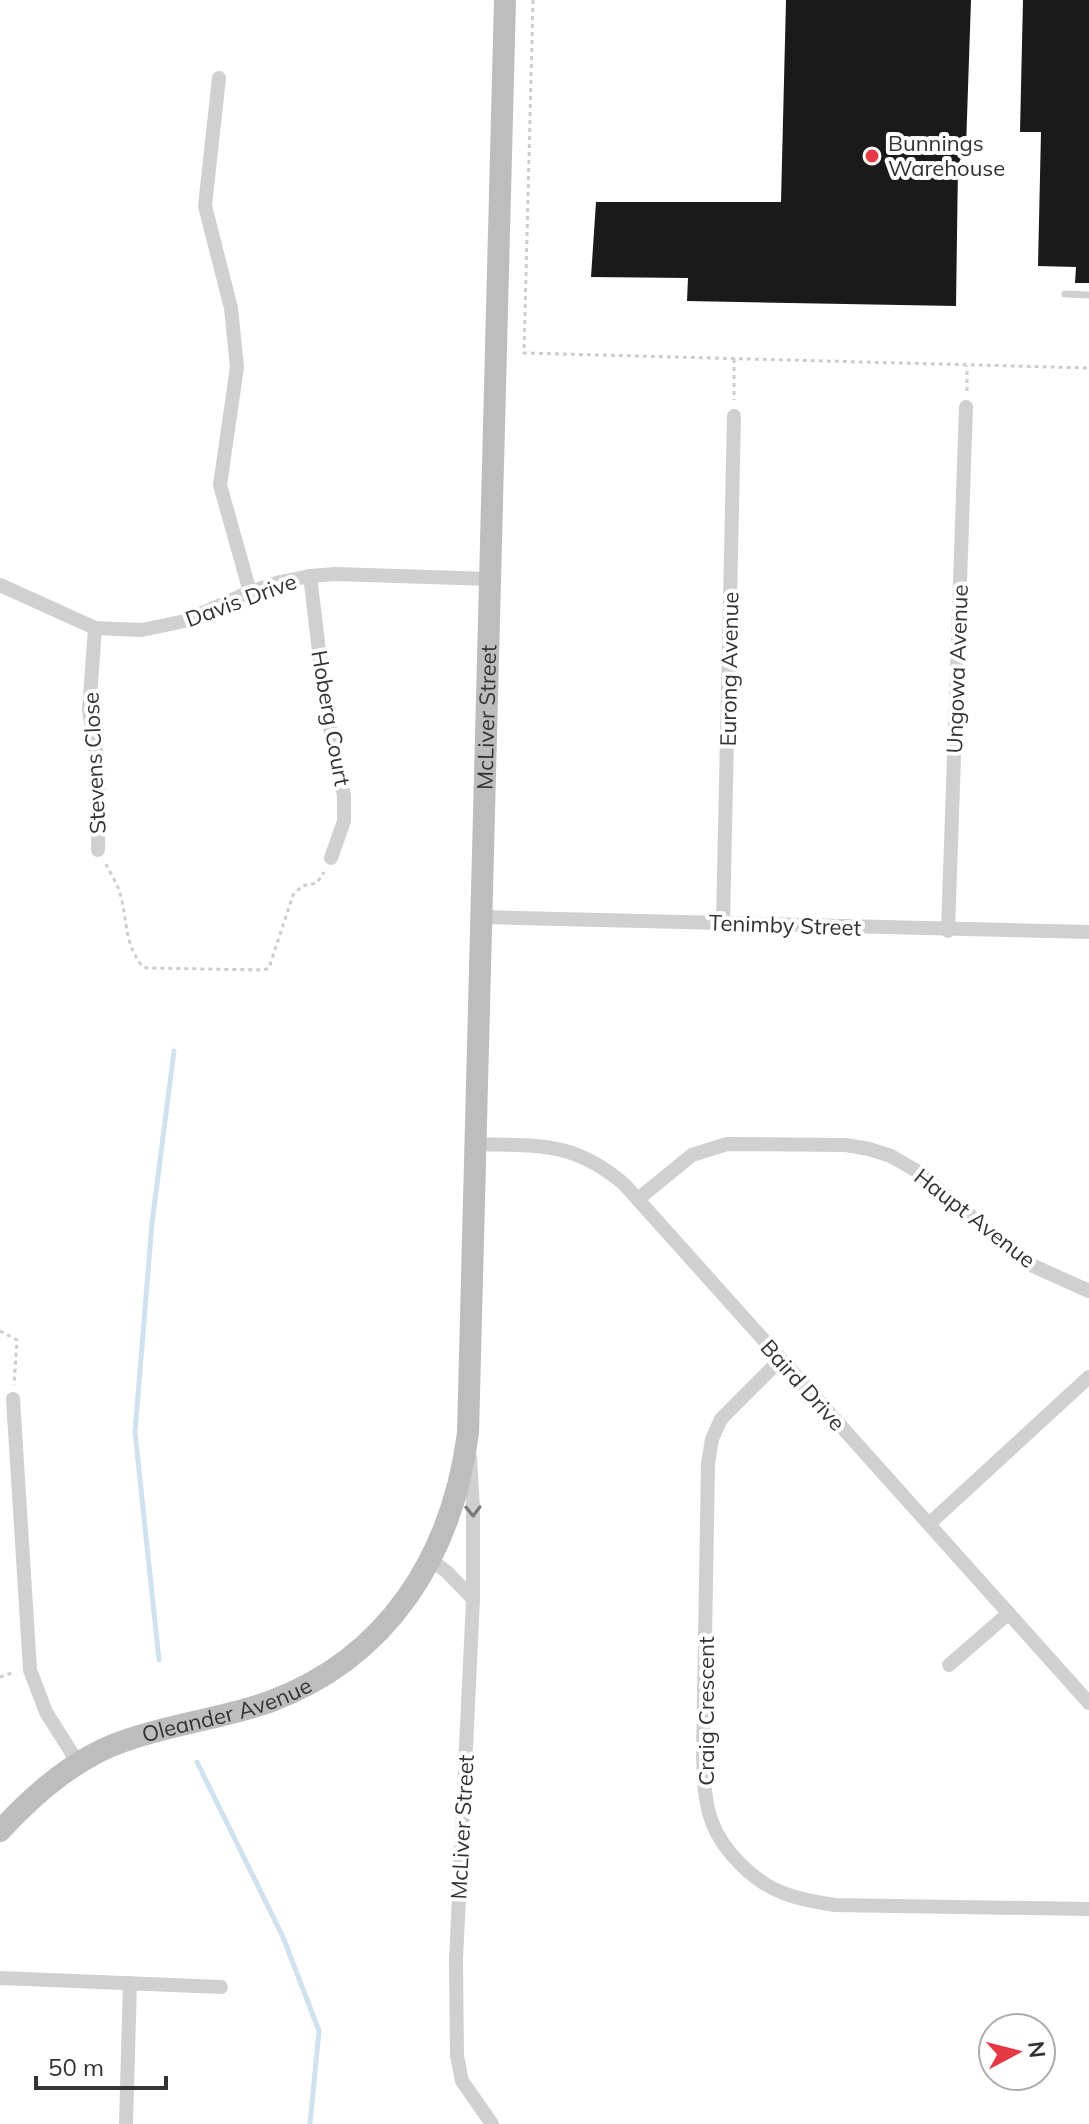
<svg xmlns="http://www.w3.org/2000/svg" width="1089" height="2124" viewBox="0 0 1089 2124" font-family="Mulish,sans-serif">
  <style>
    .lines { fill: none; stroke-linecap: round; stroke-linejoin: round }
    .stream { stroke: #cfe2ee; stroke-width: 5 }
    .building { fill: #1a1a1a }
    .path { stroke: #cdcdcd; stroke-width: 3; stroke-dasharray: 4 4; stroke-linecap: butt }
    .lane { stroke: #d0d0d0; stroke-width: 7 }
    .street { stroke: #d0d0d0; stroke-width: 14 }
    .secondary { stroke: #bdbdbd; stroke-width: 22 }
    .oneway { stroke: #7a7a7a }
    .poi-dot { fill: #e63946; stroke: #fff; stroke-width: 3 }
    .labels { text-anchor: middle; stroke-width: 8; stroke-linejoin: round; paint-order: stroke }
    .poi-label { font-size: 22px; fill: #333; stroke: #fff; text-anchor: start }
    .street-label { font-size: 22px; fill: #333; stroke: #fff }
  </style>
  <rect width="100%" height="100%" fill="#fff"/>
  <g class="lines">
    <g class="stream">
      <polyline points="159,1660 135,1432 152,1223 174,1051"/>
      <polyline points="197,1762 283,1937 319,2031 310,2124"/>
    </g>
  </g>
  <g class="building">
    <polygon points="786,0 971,0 966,147 958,165 956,306 687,301 688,278 591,277 596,202 781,202"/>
    <polygon points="1023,0 1089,0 1089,283 1075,283 1076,267 1038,266 1041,132 1020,132"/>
  </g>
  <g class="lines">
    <g class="path">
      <polyline points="533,0 524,353 1089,368"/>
      <polyline points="734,359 734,400"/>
      <polyline points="967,391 967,366"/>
      <path d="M106 864C110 873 117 883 120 893 128 921 123 940 142 966L147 968 264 970 269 968 293 895 302 886 317 883 324 872"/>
      <polyline points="0,1331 17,1340 14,1385"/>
      <polyline points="0,1677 14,1672"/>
    </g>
    <polyline class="lane" points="1065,294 1089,295"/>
    <g class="street">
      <polyline points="219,78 205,206 231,308 237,367 220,485 250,592"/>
      <polyline points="310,576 326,709 344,796 344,821 331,858"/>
      <polyline points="0,585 95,628 142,630 185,621 250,592 280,582 310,576 335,574 491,579"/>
      <polyline points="95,628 89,710 99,769 98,850"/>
      <polyline points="482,917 1089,932"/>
      <polyline points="723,922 734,416"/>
      <polyline points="948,931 966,407"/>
      <path d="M476 1144C540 1146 573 1141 624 1184L1089 1703"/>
      <polyline points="638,1199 692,1155 727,1144 846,1145 869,1149 891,1156 915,1170 1029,1264 1089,1291"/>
      <path d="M780 1360 721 1419 712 1439 708 1464 703 1755C704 1778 704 1801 712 1822 723 1852 756 1884 786 1894 801 1900 818 1902 834 1905L1089 1909"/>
      <polyline points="13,1399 30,1670 46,1712 78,1763"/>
      <polyline points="470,1458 473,1507 473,1599"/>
      <polyline points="929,1524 1089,1377"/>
      <polyline points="431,1560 447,1572 473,1599 456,1960 457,2056 462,2081 492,2124"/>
      <polyline points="949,1665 1009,1613"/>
      <polyline points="0,1978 221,1987"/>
      <polyline points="126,2124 130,1983"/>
    </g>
    <path class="secondary" id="s1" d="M0 1831C35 1793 77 1756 127 1740 173 1724 223 1718 269 1702 388 1658 452 1556 468 1433L505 0"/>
  </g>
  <defs><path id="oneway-chevron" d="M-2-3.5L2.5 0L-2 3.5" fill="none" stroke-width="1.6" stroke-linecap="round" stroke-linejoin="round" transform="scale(2)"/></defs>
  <use class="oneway" href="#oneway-chevron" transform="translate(473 1511) rotate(89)"/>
  <circle class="poi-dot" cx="872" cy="156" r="8"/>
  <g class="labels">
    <g class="poi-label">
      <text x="888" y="151">Bunnings<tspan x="888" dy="25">Warehouse</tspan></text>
    </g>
    <g class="street-label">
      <text transform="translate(241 600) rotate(-20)" y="8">Davis Drive</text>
      <text transform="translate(729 669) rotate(-89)" y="8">Eurong Avenue</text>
      <text transform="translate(957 669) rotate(-88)" y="8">Ungowa Avenue</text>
      <text dy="8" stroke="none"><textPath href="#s1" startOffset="1374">McLiver Street</textPath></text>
      <text transform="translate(331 718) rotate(80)" y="8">Hoberg Court</text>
      <text transform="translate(94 763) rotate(-93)" y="8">Stevens Close</text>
      <text transform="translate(785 925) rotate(2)" y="8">Tenimby Street</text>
      <text transform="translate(975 1218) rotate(38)" y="8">Haupt Avenue</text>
      <text transform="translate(803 1385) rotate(48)" y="8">Baird Drive</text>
      <text dy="8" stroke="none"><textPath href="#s1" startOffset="262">Oleander Avenue</textPath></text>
      <text transform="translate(706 1711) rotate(-90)" y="8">Craig Crescent</text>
      <text transform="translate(462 1827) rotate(-87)" y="8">McLiver Street</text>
    </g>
  </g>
  <g transform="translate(1017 2052) rotate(83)"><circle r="38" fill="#ffffff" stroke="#adadad" stroke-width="2"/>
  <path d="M0-6L14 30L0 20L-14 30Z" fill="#e63946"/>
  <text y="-12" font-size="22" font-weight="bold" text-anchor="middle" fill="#333333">N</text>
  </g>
  <path d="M36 2076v12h130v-12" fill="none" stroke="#333333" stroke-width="4"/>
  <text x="48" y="2076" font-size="24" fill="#333333" stroke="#ffffff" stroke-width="6" paint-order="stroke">50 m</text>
</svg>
